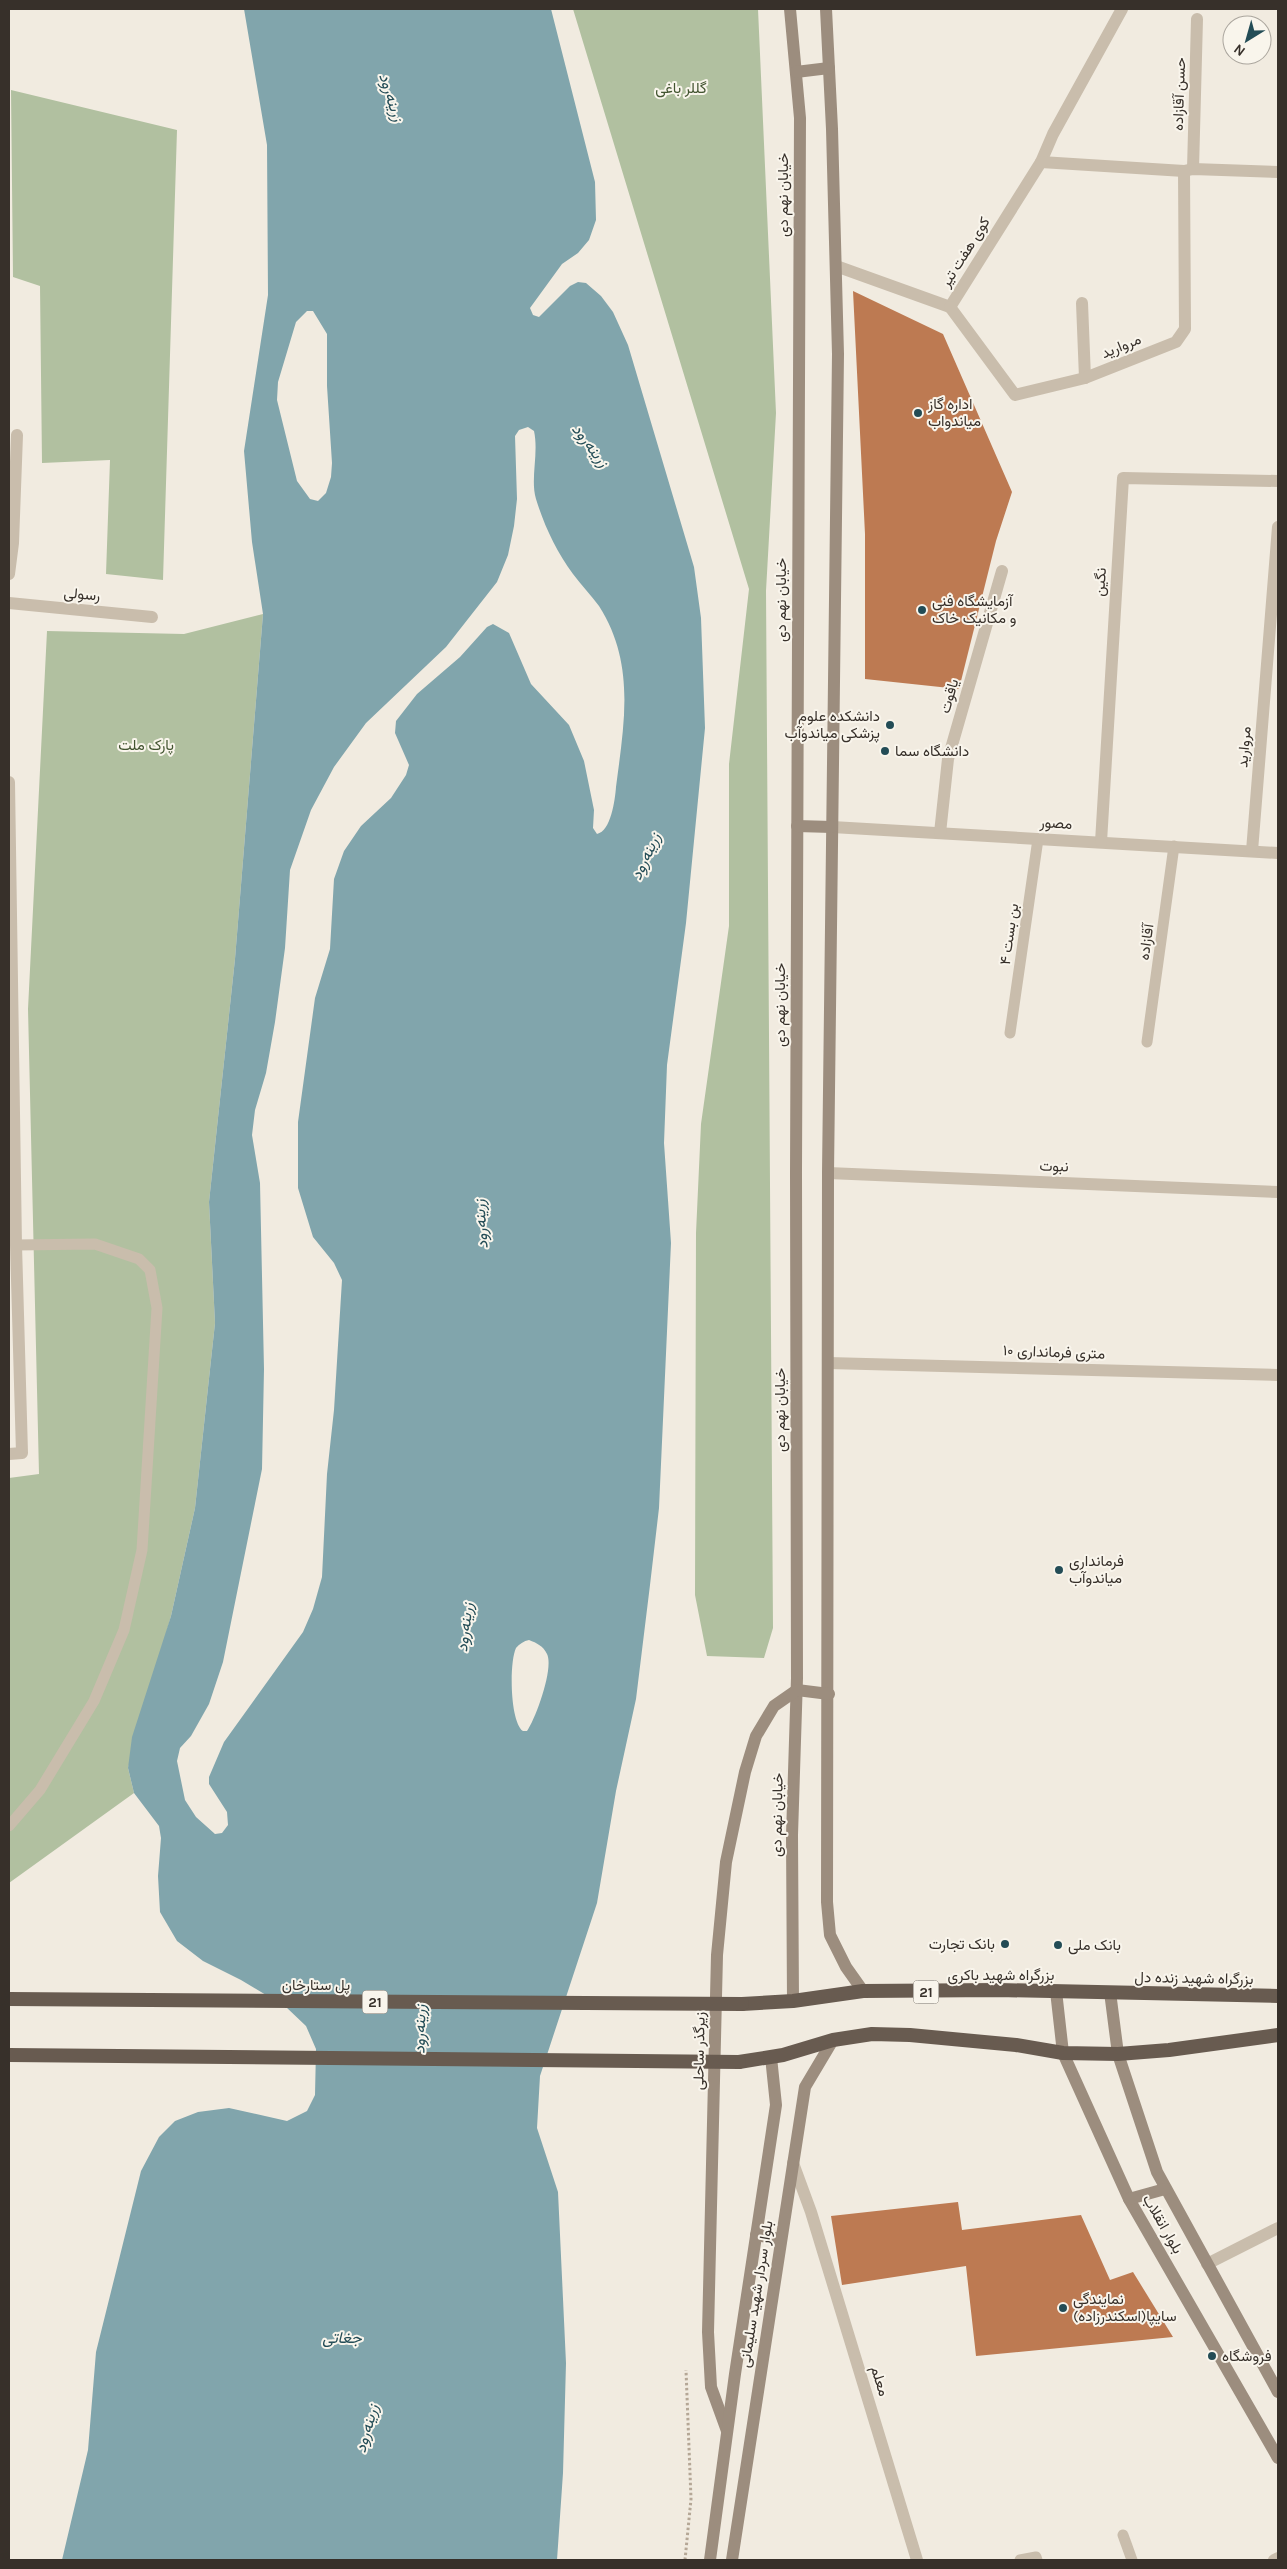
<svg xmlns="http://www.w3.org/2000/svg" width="1287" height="2569" viewBox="0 0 1287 2569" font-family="Karla,Vazirmatn,sans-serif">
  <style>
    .green { fill: #b1c0a0 }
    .water { fill: #81a5ac; fill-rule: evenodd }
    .building { fill: #bd7a52 }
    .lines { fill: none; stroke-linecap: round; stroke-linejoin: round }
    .path { stroke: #b5a796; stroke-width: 3; stroke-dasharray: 2.5 2.5; stroke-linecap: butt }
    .service { stroke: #c9bdac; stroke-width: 11 }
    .minor { stroke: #c9bdac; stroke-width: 12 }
    .secondary { stroke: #9c8d7e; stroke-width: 12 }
    .trunk { stroke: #685b50; stroke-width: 14 }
    .trunk-bridge { stroke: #685b50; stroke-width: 14 }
    .poi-dot { fill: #234c56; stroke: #f9f5ec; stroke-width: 2 }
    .labels { text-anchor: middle; stroke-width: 4; stroke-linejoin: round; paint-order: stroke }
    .shield { fill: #f9f5ec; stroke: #716b64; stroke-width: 1 }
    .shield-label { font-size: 14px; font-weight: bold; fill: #37302a }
    .park-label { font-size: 15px; fill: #425430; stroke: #f9f5ec }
    .street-label { font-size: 15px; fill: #37302a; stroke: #f9f5ec }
    .poi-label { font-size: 15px; fill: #37302a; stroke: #f9f5ec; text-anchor: start }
    .water-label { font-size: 16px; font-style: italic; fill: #234c56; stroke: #f9f5ec }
  </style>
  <rect width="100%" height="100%" fill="#f1ebe0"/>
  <g class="green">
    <polygon points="573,9 758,9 776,413 766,591 773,1628 764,1658 707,1656 695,1595 696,1233 701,1124 729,926 729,764 749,589"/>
    <polygon points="11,90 177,130 163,580 106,574 110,460 42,463 40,286 13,277"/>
    <polygon points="263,614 235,959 209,1202 215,1323 195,1508 171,1616 128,1768 134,1793 9,1883 9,1478 39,1474 28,1009 47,631 184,634"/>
  </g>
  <path class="water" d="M244 9H551L595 182 596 220 589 240 578 253 562 264 530 308 533 315 539 317 570 286 578 282 586 283 601 296 613 312 628 345 694 567 701 618 705 728 686 923 667 1065 664 1143 671 1243 659 1508 650 1585 636 1699 616 1791 597 1903 540 2076 537 2128 558 2192 566 2363 563 2473 557 2560H62L88 2450 96 2352 141 2171 159 2137 175 2121 198 2112 229 2108 287 2121 307 2111 315 2095 316 2049 306 2026 286 2007 241 1980 203 1961 177 1941 160 1912 158 1876 161 1838 159 1826 134 1793 128 1768 132 1737 171 1616 195 1508 215 1323 209 1202 235 959 263 614 252 542 244 451 268 295 267 145ZM307 311H313L327 334V386L332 463 331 477 326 493 318 501 310 499 297 481 277 400 278 382 296 322ZM528 427 534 431C539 454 530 479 536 499 544 525 556 551 573 574 581 585 591 595 599 606 636 664 624 724 616 787 615 800 611 831 597 834L593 828 594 810 584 761 569 725 531 684 509 633 493 624 487 627 460 657 417 694 396 721 395 733 409 765 406 775 391 798 361 826 344 851 334 879 330 949 315 998 298 1122V1188L313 1237 334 1263 342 1280 334 1410 327 1474 322 1577 313 1609 303 1632 224 1742 209 1777V1784L227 1812 228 1825 222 1833 215 1834 196 1817 185 1800 177 1761 180 1748 191 1736 209 1704 223 1662 262 1469 264 1369 260 1183 252 1135 255 1110 266 1073 275 1022 285 948 290 870 311 810 334 767 366 723 446 647 497 582 508 555 514 526 517 499 515 436 519 430ZM529 1640C537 1643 543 1646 547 1654 554 1668 536 1718 527 1731H523C510 1722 509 1663 516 1648 519 1644 524 1641 529 1640Z"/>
  <g class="building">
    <polygon points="853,291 943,334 1012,492 996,541 959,689 865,679 865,534"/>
    <polygon points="958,2202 962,2230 1081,2215 1110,2280 1133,2272 1173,2337 976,2356 966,2266 842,2285 831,2216"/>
  </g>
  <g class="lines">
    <polyline class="path" points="685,2560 691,2499 686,2370"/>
    <g class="service">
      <polyline points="1010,1033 1038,839"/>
      <polyline points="1147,1042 1174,846"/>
      <polyline points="9,1826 40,1790 94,1701 124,1630 142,1550 157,1308 150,1270 139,1259 95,1244 16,1245"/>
      <polyline points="1123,2535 1132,2560"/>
      <polyline points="1020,2560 1036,2557 1037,2560"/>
    </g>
    <g class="minor">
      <polyline points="1041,162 1053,134 1122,9"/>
      <polyline points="1193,169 1197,19"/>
      <polyline points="836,266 950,307 1041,162 1184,171 1193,169 1278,172"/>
      <polyline points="1082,303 1085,378"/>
      <polyline points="950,307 1015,395 1085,378 1176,342 1185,329 1184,171"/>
      <polyline points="9,574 13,543 17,435"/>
      <polyline points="9,603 152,617"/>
      <polyline points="9,782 16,1245 22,1453 9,1454"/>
      <polyline points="832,827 1278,853"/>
      <polyline points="940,833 948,759 1002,571"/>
      <polyline points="1101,842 1123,478 1278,481"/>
      <polyline points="1252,851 1278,527"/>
      <polyline points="828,1173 1278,1192"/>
      <polyline points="828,1363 1278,1375"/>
      <polyline points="793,2163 811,2212 917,2560"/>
      <polyline points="1207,2264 1278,2228"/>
      <polyline points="1274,2560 1278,2558"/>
    </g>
    <g class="secondary">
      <polyline points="790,9 800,118 796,1173 797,1678 792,1835 793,2001"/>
      <polyline points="826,9 832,129 838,354 828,1173 827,1902 830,1935 846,1967 863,1991"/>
      <polyline points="796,72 829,68"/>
      <polyline points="797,826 832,827"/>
      <polyline points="1056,1991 1063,2053 1129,2199 1278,2458"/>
      <polyline points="1110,1992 1118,2054 1157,2172 1278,2392"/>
      <polyline points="1129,2199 1165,2189"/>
      <polyline points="756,2235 780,2239"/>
      <polyline points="727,2431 711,2387 708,2332 717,1955 726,1862 745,1772 756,1736 774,1706 797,1690 829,1694"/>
      <polyline points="710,2560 735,2374 776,2105 771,2057"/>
      <polyline points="732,2560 805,2087 833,2040"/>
    </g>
    <g class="trunk">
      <polyline points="742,2004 793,2001 863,1991 999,1990 1278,1996"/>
      <polyline points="739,2062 783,2055 833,2040 872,2034 910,2035 1016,2045 1063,2053 1118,2054 1169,2050 1278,2035"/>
    </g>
    <g class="trunk-bridge">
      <polyline points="9,1999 742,2004"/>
      <polyline points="9,2055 739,2062"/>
    </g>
  </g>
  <g class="poi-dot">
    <circle cx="918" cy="413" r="5"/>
    <circle cx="922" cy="610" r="5"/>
    <circle cx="890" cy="725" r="5"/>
    <circle cx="885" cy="751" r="5"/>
    <circle cx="1059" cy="1570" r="5"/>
    <circle cx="1005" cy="1944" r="5"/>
    <circle cx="1058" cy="1945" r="5"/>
    <circle cx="1063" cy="2308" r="5"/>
    <circle cx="1212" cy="2356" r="5"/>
  </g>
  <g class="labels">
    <g class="shield">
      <rect x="913.5" y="1980.5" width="25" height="23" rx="4"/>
      <rect x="362.5" y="1990.5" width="25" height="23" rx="4"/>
    </g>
    <g class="shield-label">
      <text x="926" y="1997">21</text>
      <text x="375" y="2007">21</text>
    </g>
    <g class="park-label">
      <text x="681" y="93">گللر باغی</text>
      <text x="146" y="750">پارک ملت</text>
    </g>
    <g class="street-label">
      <text transform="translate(1179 94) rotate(-88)" y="5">حسن آقازاده</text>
      <text transform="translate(783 195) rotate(-90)" y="5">خیابان نهم دی</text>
      <text transform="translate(965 252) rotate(-58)" y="5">کوی هفت تیر</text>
      <text transform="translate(1121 346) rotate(-22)" y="5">مروارید</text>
      <text transform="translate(1100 582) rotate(-86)" y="5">نگین</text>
      <text transform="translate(82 594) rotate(5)" y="5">رسولی</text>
      <text transform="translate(781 600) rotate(-90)" y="5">خیابان نهم دی</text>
      <text transform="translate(949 696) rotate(-74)" y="5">یاقوت</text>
      <text transform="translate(1244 747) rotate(-85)" y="5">مروارید</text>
      <text transform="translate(1056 823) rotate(3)" y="5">مصور</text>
      <text transform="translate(1009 934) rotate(-82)" y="5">بن بست ۴</text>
      <text transform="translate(1146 942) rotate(-82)" y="5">آقازاده</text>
      <text transform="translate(780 1005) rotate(-90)" y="5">خیابان نهم دی</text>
      <text transform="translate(1054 1166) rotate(2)" y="5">نبوت</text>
      <text transform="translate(1054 1352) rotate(2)" y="5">۱۰ متری فرمانداری</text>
      <text transform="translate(780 1410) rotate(-90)" y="5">خیابان نهم دی</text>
      <text transform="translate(777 1815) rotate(-89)" y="5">خیابان نهم دی</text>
      <text x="1001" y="1980">بزرگراه شهید باکری</text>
      <text transform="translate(1194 1978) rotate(1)" y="5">بزرگراه شهید زنده دل</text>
      <text x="316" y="1990">پل ستارخان</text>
      <text transform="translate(699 2051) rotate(-89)" y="5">زیرگذر ساحلی</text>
      <text transform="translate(1163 2224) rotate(60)" y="5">بلوار انقلاب</text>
      <text transform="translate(756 2294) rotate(-81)" y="5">بلوار سردار شهید سلیمانی</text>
      <text transform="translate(880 2381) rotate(73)" y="5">معلم</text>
    </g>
    <g class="poi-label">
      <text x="928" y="409">اداره گاز<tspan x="928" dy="17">میاندواب</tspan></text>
      <text x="932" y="606">آزمایشگاه فنی<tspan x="932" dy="17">و مکانیک خاک</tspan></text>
      <text x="880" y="721" text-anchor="end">دانشکده علوم<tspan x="880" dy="17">پزشکی میاندوآب</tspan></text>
      <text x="895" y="756">دانشگاه سما</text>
      <text x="1069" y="1566">فرمانداری<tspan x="1069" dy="17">میاندوآب</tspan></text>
      <text x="995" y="1949" text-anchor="end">بانک تجارت</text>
      <text x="1068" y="1950">بانک ملی</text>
      <text x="1073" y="2304">نمایندگی<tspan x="1073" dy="17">سایپا(اسکندرزاده)</tspan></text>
      <text x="1222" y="2361">فروشگاه</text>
    </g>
    <g class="water-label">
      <text transform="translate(392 97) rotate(73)" y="6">زرینه‌رود</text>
      <text transform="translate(591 445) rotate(53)" y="6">زرینه‌رود</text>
      <text transform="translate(645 856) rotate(-65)" y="6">زرینه‌رود</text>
      <text transform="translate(480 1224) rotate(-94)" y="6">زرینه‌رود</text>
      <text transform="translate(464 1627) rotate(-83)" y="6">زرینه‌رود</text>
      <text transform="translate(419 2029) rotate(-89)" y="6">زرینه‌رود</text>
      <text x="342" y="2343">جغاتی</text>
      <text transform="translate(366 2428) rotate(-74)" y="6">زرینه‌رود</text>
    </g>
  </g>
  <rect width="1287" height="2569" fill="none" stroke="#37302a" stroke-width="20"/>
  <g transform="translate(1247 40) rotate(217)"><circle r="24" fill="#f9f5ec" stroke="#aba69e"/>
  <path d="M0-4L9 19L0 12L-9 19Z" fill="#234c56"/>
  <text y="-8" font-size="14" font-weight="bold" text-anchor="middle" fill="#37302a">N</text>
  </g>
</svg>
